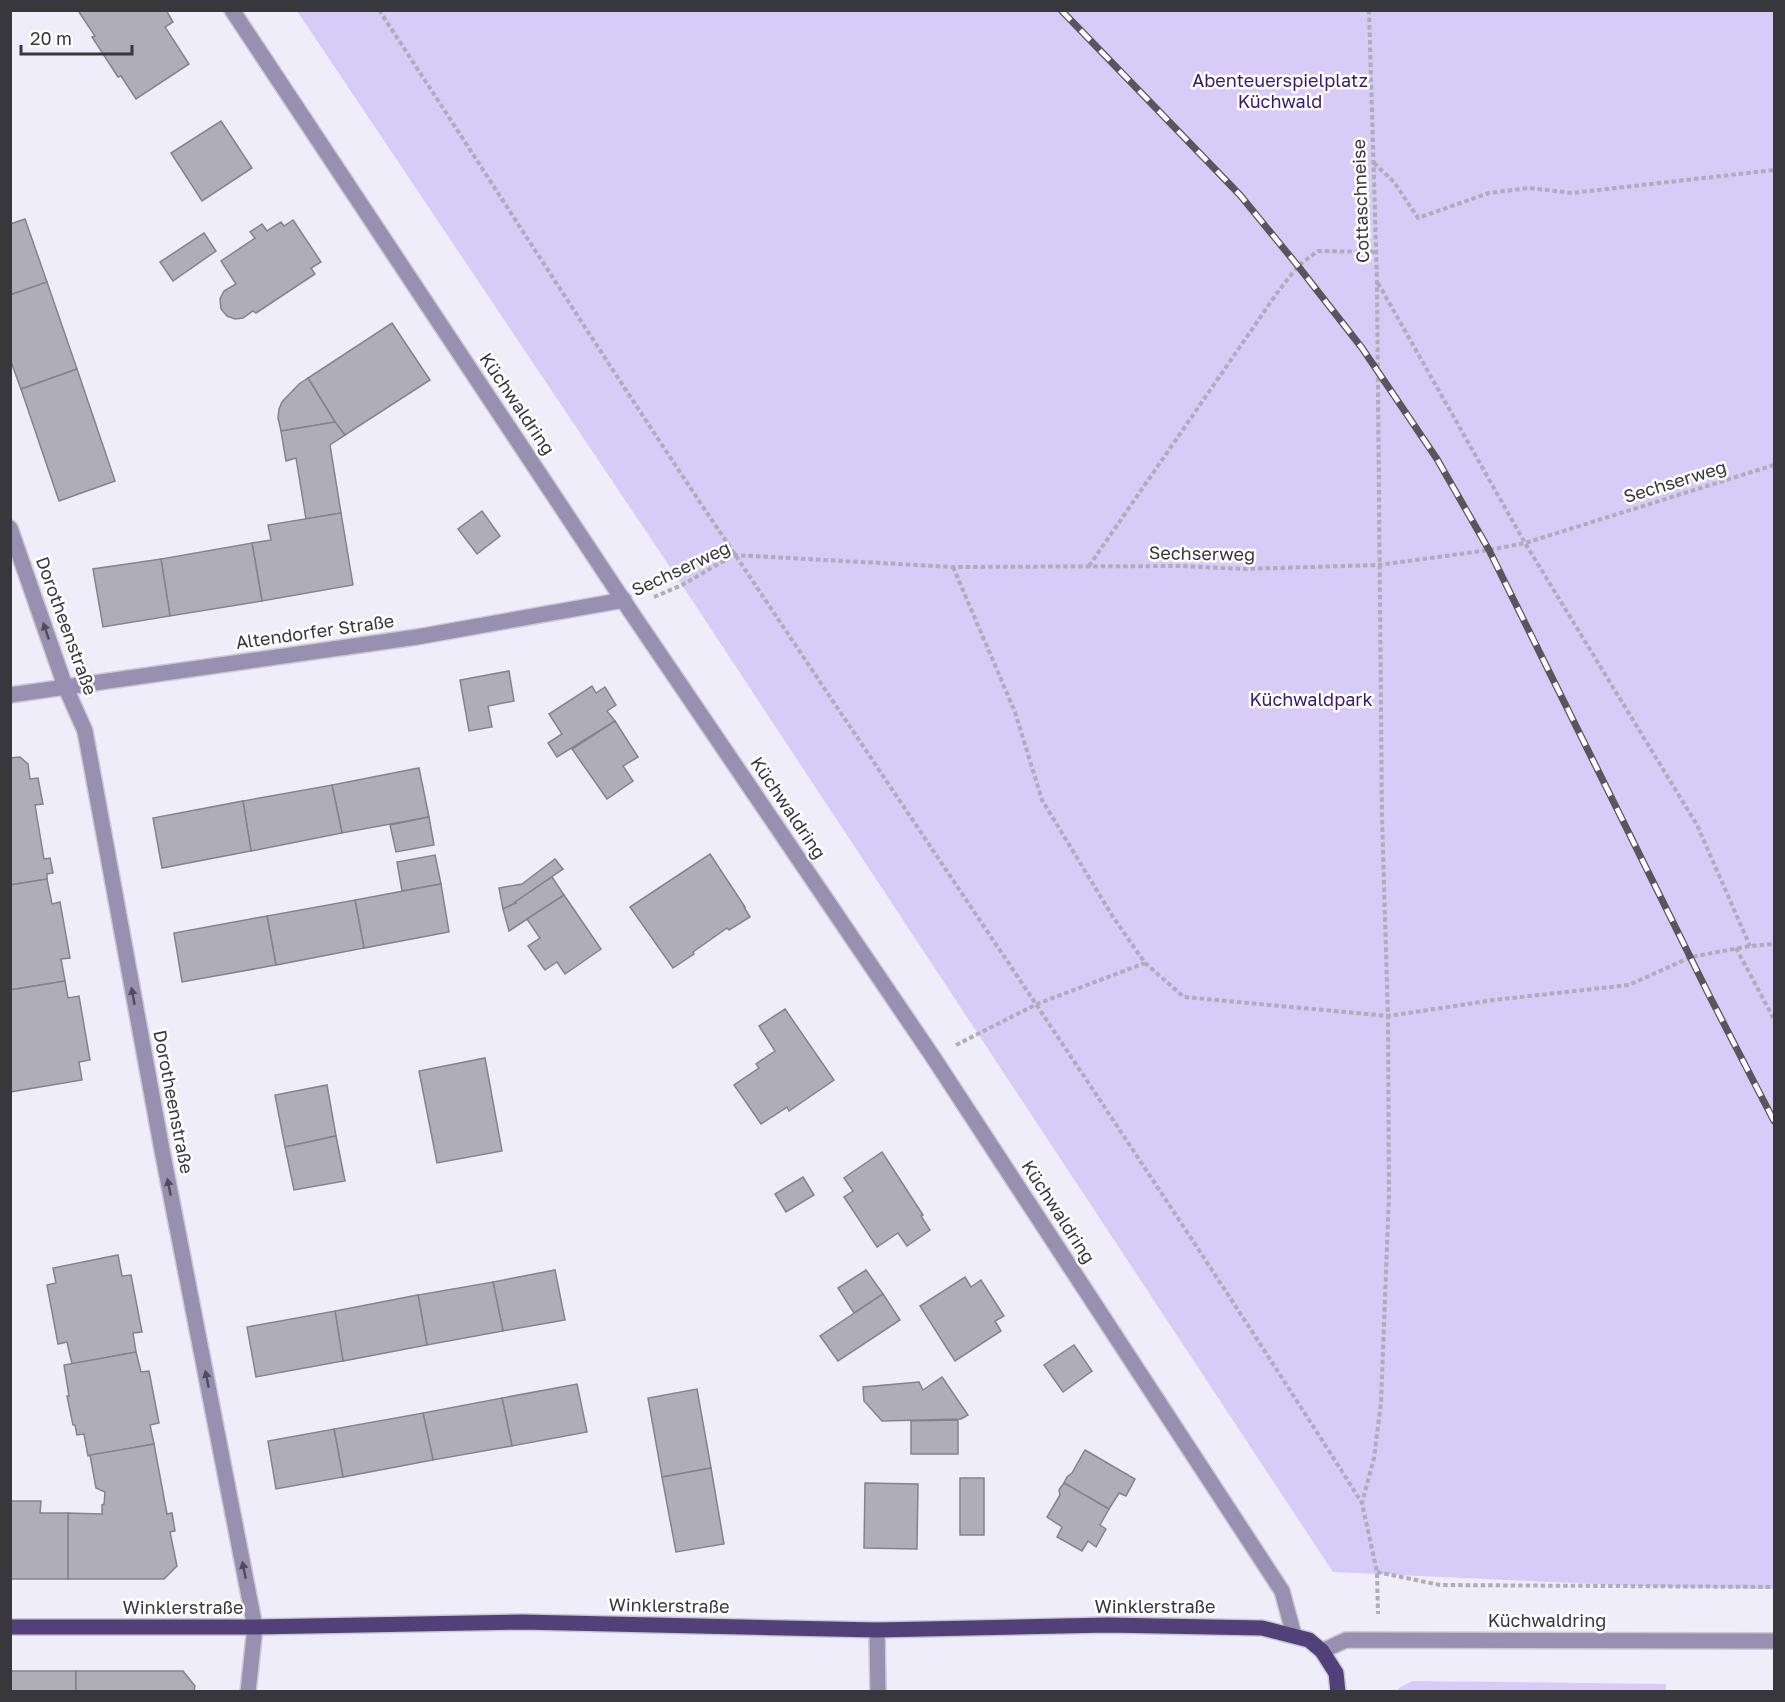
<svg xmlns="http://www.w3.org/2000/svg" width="1785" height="1702" viewBox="0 0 1785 1702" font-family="'Golos Text',sans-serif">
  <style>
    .green { fill: #d6ccf7 }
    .building { fill: #afadb8; stroke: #84828d; stroke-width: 1.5 }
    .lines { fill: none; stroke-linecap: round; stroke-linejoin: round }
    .minor-casing { stroke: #cac9d3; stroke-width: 18 }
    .major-casing { stroke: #cac9d3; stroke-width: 18 }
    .path { stroke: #afadb7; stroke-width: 4; stroke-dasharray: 4.5 3; stroke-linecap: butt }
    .minor { stroke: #9790b0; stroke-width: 15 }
    .major { stroke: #524179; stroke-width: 15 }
    .rail-casing { stroke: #57565c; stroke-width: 7 }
    .rail { stroke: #fff; stroke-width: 4.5; stroke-dasharray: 14; stroke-linecap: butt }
    .oneway { fill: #504d59 }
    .labels { text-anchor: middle; stroke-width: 5; stroke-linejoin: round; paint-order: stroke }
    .park-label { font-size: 18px; fill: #3b186e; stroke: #fff }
    .street-label { font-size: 18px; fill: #38373c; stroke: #fff }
  </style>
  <rect width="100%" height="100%" fill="#efedf9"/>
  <g class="green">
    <polygon points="297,11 1774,11 1774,1589 1665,1587 1333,1572 682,585"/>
    <polygon points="1412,1681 1666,1684 1666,1691 1397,1691 1399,1688"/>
  </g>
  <g class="building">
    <polygon points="81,10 166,10 173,22 165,27 189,64 136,99 121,76 118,77 92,37 95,36 79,12"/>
    <polygon points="221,121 252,168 202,201 171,153"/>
    <polygon points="25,219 47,282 10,295 10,224"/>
    <polygon points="293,220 321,262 311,268 315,274 256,313 253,311 243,318 235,319 227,316 221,309 220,299 224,291 236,284 221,261 255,238 250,232 262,224 267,231 281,222 284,226"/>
    <polygon points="204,233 216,251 173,281 160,262"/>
    <polygon points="47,282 77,369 21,389 10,359 10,295"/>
    <polygon points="392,323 430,380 345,435 335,422 308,378"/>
    <polygon points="77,369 115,481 59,501 21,389"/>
    <polygon points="308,378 335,422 281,431 278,418 279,409 282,402 299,384"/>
    <polygon points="335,422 345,435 330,445 341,513 306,519 296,458 286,461 281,431"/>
    <polygon points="482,511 500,536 477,554 458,529"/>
    <polygon points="341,513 353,585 262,601 252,543 271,540 268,525"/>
    <polygon points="252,543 262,601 170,616 161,559"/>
    <polygon points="161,559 170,616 103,627 93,569"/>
    <polygon points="509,671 514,701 488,706 492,727 469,731 460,680"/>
    <polygon points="592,686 596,693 605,687 616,705 607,711 615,721 557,757 548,743 562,734 549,714"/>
    <polygon points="615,721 638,757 623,766 633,781 607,799 572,749"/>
    <polygon points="20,757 28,764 30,779 38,778 43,804 35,805 44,859 50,858 53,873 47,874 47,879 10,885 10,758"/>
    <polygon points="419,768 429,817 342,833 332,785"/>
    <polygon points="332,785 342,833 251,851 243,801"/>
    <polygon points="243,801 251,851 162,868 153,818"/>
    <polygon points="429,817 434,845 396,852 390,825"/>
    <polygon points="710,854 745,907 744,907 750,917 729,930 727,928 693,952 694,954 673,968 630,907"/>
    <polygon points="435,855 441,884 402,891 397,862"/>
    <polygon points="555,859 563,869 515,902 516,903 503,909 499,888 522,884"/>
    <polygon points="552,877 564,895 509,931 503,909 516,903 515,902"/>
    <polygon points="47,879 52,904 60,902 70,958 61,959 65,981 10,990 10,885"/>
    <polygon points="441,884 449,932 364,948 355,900"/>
    <polygon points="564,895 601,949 565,974 557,962 545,970 528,946 540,938 527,919"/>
    <polygon points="355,900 364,948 276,965 267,916"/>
    <polygon points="267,916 276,965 182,982 174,933"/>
    <polygon points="65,981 68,998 79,996 90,1060 79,1062 82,1080 10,1092 10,990"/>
    <polygon points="785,1009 834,1080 789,1111 787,1107 761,1124 734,1085 759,1068 756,1064 775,1051 759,1026"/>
    <polygon points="485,1058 502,1151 437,1163 419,1071"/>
    <polygon points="327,1085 336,1136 285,1147 275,1095"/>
    <polygon points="336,1136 345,1181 294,1190 285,1147"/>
    <polygon points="882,1152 923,1215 921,1216 930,1230 907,1246 898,1233 877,1247 844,1197 853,1191 844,1178"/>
    <polygon points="803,1177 814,1195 786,1212 775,1194"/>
    <polygon points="118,1255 122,1276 131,1275 142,1332 133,1333 136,1352 72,1364 67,1342 58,1344 47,1285 56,1283 53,1268"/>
    <polygon points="555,1270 565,1320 503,1331 493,1282"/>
    <polygon points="866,1270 883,1294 854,1313 838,1288"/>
    <polygon points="965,1277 971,1287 981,1280 1004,1316 995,1321 1001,1331 955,1361 920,1306"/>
    <polygon points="493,1282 503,1331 427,1345 418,1295"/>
    <polygon points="883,1294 900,1320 838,1361 820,1336"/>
    <polygon points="418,1295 427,1345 343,1361 335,1311"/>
    <polygon points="335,1311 343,1361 256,1377 247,1327"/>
    <polygon points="1074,1345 1092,1371 1063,1392 1044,1365"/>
    <polygon points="136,1352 141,1372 149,1371 159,1423 150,1425 154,1444 88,1456 84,1434 77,1435 75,1425 73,1425 67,1396 69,1396 64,1365"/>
    <polygon points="942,1377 968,1415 961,1419 882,1421 864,1401 863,1387 919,1382 923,1390"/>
    <polygon points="577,1384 587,1432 512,1446 502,1398"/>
    <polygon points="697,1389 711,1468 662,1477 648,1398"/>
    <polygon points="502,1398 512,1446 433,1460 423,1413"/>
    <polygon points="423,1413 433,1460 343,1477 334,1429"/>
    <polygon points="958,1420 958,1454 911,1454 911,1421"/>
    <polygon points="334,1429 343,1477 276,1489 268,1441"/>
    <polygon points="154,1444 167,1514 172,1513 175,1531 170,1532 177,1566 164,1579 68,1579 68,1513 102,1514 102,1505 104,1504 105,1492 96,1488 90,1455"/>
    <polygon points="1085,1450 1135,1479 1126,1496 1119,1493 1109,1509 1064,1483 1067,1477 1072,1473"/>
    <polygon points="711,1468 724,1544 676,1552 662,1477"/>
    <rect x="960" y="1478" width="24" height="57"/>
    <polygon points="865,1483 918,1484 917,1549 864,1548"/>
    <polygon points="1064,1483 1109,1509 1100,1525 1106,1529 1096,1547 1088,1541 1082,1551 1057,1537 1062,1527 1047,1517 1060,1495 1059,1490"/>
    <polygon points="10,1501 41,1501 40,1513 68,1513 68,1579 10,1579"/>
    <rect x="10" y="1671" width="66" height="21"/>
    <polygon points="76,1671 183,1671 195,1686 194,1692 76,1692"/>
  </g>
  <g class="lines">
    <g class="minor-casing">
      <g id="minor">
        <polyline points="232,10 629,609 933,1057 1282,1591 1294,1635"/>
        <polyline points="10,528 65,686 85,731 162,1150 255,1627 248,1692"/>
        <polyline points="10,695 417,637 624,600"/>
        <polyline points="877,1630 878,1692"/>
        <polyline points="1322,1651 1346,1640 1774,1641"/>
      </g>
    </g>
    <g class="major-casing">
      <polyline id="major" points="10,1627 255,1627 522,1622 877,1630 1108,1625 1262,1628 1309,1640 1322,1651 1336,1673 1338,1692"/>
    </g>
    <g class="path">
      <path d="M379 10C499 193 616 378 738 559 947 873 1160 1184 1362 1503"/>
      <polyline points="1369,10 1377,282 1382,818 1388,1016 1389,1195 1381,1403 1374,1458 1362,1503 1377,1572 1378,1614"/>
      <polyline points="1374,163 1394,182 1418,218 1489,193 1529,188 1572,193 1774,170"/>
      <polyline points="1378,283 1525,543 1697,825 1750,946"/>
      <polyline points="1089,566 1277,293 1298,266 1318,251 1376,252"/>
      <polyline points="953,567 1015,712 1042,800 1113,917 1145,963 1184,997 1388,1016 1494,1000 1629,985 1691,957 1750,946 1774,944"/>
      <polyline points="654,597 682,585 734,555 953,567 1181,566 1244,569 1379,565 1489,550 1525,543 1774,465"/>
      <polyline points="1736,948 1774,1019"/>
      <polyline points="956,1045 1037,1004 1145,963"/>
      <polyline points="1377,1572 1440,1585 1774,1587"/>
    </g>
    <use href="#minor" class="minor"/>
    <use href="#major" class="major"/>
    <g class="rail-casing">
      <polyline id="rail" points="1061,10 1240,195 1298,266 1362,348 1437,459 1489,550 1708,993 1774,1121"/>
    </g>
    <use href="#rail" class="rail"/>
  </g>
  <defs><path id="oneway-solid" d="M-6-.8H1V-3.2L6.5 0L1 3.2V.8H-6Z" transform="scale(1.5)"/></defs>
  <g class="oneway">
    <use href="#oneway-solid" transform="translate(46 631) rotate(-109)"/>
    <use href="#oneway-solid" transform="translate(133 996) rotate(-100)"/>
    <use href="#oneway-solid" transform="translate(169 1187) rotate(-101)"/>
    <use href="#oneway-solid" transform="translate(207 1379) rotate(-101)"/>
    <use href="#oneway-solid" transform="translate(244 1570) rotate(-101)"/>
  </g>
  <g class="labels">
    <g class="park-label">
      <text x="1280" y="87">Abenteuerspielplatz<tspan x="1280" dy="21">Küchwald</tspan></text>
      <text x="1311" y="706">Küchwaldpark</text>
    </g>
    <g class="street-label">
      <text transform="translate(1361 201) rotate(-92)" y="6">Cottaschneise</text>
      <text transform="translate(517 404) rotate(56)" y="6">Küchwaldring</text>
      <text transform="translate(1675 482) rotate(-17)" y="6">Sechserweg</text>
      <text transform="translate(1202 554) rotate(1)" y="6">Sechserweg</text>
      <text transform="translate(681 569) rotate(-25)" y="6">Sechserweg</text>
      <text transform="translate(66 626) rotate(70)" y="6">Dorotheenstraße</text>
      <text transform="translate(315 632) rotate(-8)" y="6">Altendorfer Straße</text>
      <text transform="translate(788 808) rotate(56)" y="6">Küchwaldring</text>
      <text transform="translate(173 1102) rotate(79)" y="6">Dorotheenstraße</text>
      <text transform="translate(1058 1212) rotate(57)" y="6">Küchwaldring</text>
      <text transform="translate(669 1606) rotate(1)" y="6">Winklerstraße</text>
      <text x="1155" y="1613">Winklerstraße</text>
      <text x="183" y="1614">Winklerstraße</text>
      <text x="1547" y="1627">Küchwaldring</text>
    </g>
  </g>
  <rect width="1785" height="1702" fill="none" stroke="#38373c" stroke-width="24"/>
  <path d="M21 45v9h111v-9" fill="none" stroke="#38373c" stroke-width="3"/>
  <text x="30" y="45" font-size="18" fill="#38373c" stroke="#ffffff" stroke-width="4.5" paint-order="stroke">20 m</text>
</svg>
